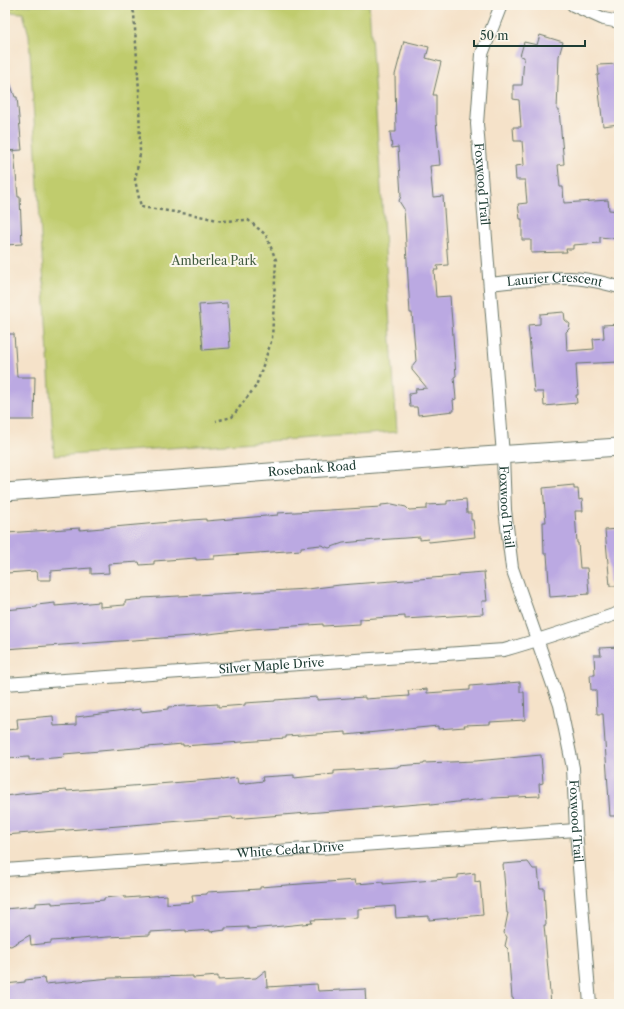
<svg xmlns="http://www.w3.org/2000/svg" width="624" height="1009" viewBox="0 0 624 1009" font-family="'Libre Caslon Text',serif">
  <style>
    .green { fill: #c0cc6d; stroke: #708450 }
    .building { fill: #bba9e2 }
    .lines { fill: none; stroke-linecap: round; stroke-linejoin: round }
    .street-casing { stroke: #6a7768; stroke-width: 14 }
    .secondary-casing { stroke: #6a7768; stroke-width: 19 }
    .path { stroke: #6a7768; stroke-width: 2.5; stroke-dasharray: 3 3; stroke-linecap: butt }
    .street { stroke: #fff; stroke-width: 12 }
    .secondary { stroke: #fff; stroke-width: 17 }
    .labels { text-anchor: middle; stroke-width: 4; stroke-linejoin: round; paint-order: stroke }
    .street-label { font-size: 12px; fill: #1f3d34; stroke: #fbf7ec }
    .park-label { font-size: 12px; fill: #3f5a3f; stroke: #fbf7ec }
  </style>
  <rect width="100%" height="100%" fill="#fbf7ec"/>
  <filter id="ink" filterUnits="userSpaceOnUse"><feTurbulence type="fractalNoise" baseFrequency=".025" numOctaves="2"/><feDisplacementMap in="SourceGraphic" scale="8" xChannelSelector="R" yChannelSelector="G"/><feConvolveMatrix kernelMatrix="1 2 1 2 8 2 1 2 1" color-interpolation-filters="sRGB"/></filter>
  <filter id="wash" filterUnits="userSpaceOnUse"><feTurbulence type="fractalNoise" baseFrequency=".012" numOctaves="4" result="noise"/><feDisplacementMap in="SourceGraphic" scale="16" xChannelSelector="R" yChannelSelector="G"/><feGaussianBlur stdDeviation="0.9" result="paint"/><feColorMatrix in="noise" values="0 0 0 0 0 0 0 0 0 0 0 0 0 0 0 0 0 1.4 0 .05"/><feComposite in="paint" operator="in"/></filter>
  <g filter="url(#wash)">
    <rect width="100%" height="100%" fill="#f5e2c9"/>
    <polygon class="green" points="5,5 369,5 397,432 54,456 29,35 23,13 5,12"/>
    <g id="blocks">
      <g class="building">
        <polygon points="540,35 563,42 559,56 557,110 559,110 564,164 558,165 560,187 563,187 564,203 608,200 609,210 619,211 619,239 600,237 600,243 573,245 573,249 566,249 567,252 531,253 531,240 522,240 522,219 520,219 518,204 527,203 525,180 516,180 515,166 524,165 522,141 514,141 513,127 521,127 519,100 513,99 513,85 522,85 524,57 520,56 524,42 537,45"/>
        <polygon points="404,41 429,47 426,58 441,62 433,95 436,95 436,121 440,165 430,166 433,197 443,196 448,265 437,266 438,270 434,270 436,297 450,296 456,376 454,377 456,399 453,400 454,411 418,415 417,407 410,407 409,394 416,393 415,389 427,388 412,370 412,366 416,361 412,313 410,313 404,209 399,201 401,196 398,147 392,148 390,132 396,132 395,75"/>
        <polygon points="619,64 619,124 603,126 597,75 599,75 598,65"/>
        <polygon points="5,74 7,74 15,97 17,97 22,150 5,151"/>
        <polygon points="5,151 14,151 18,197 20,197 22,244 5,245"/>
        <polygon points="227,303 230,348 203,350 199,305"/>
        <polygon points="564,312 565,320 570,324 569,329 566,332 567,351 594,349 593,339 604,338 603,325 619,324 619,362 576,364 578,395 576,395 577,403 544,406 543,392 534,392 528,325 540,324 540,314"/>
        <polygon points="5,334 14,334 17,377 35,377 34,420 6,420"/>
        <polygon points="574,485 574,489 578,489 579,500 582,499 583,511 575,511 577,543 578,543 580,568 587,568 589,594 550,597 547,554 544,554 543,522 546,522 543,488"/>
        <polygon points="466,499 467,513 471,513 471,520 473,520 475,537 429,542 428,539 420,540 420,537 376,540 343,543 329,548 321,545 301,547 301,550 214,556 214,559 196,560 196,558 154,561 154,564 140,565 139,562 108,564 109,573 91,574 91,568 51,571 51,580 38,580 37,572 35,572 35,571 7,573 5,552 5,547 7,546 6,533 80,528 80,530 192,520 206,519 206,521 278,515 278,513 381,507 381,505 392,504 406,507 409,510 427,509 427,505 447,504 447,501"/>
        <polygon points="618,529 619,586 610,586 605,530"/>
        <polygon points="484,572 487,601 482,601 483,614 405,619 405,616 360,619 360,624 323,626 323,624 252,629 191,636 5,649 5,610 37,607 37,605 55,603 55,606 100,602 100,607 125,605 125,601 142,599 142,598 308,589 340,585 458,576 458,574"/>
        <polygon points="619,647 619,816 610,816 603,714 597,714 596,690 591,690 590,675 595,675 594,655 601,655 600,648"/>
        <polygon points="520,682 520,692 524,692 525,720 490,722 490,724 464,725 465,727 438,729 438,726 346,735 346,732 286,736 286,738 271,739 271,740 183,746 183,744 64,754 65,757 29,760 29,757 5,758 5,730 18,729 17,719 53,716 54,726 76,725 76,717 141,709 141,712 168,709 168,707 218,704 218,707 245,705 245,703 275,701 275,700 317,697 317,700 365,697 365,699 409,696 408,691 427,689 427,693 470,690 470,686"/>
        <polygon points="541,755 543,783 539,784 540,796 492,798 448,803 431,805 431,803 233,819 232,817 5,835 5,796 20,794 67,790 67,791 222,779 222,780 237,778 238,784 263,781 262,777 294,775 294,778 334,774 334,771 351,770 398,767 398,766 424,764 424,763 476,761"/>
        <polygon points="528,862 533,869 538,869 540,888 544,888 546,925 544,925 551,1004 514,1004 513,998 512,998 508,949 505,946 507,937 504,933 508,913 507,913 503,864"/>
        <polygon points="475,873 475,882 480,881 483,915 429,920 429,916 396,918 395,906 358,909 358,918 311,920 312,923 273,927 248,929 248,927 225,928 225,930 210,932 210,930 186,932 186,930 150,932 150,935 108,937 51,941 51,943 31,945 30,935 11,946 5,945 5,909 36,906 36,903 52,902 52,904 104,900 104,898 125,896 125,898 167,895 167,904 193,902 192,895 207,894 207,892 260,889 260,887 355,880 356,884 383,882 383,884 458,878 458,875"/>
        <polygon points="266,970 267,987 317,984 318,991 365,989 366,1004 5,1004 5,984 25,982 25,980 44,978 45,984 111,978 193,976 193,978 218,976 218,980 256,978"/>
      </g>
    </g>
  </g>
  <g filter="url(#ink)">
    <use href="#blocks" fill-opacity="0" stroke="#6a7768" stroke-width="1"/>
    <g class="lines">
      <g class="street-casing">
        <g id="street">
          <path id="s1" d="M501 5 482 54 477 124 503 455 505 510 512 568 560 705 573 768 576 830 590 1004"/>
          <polyline points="573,5 604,19 619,22"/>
          <path id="s2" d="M490 284C516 281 543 278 570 278 587 278 603 283 619 287"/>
          <path id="s3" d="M5 684 504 650C543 639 581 626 619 613"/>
          <path id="s4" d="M5 870 576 830"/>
        </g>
      </g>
      <g class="secondary-casing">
        <g id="secondary">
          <path id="s5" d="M5 492 482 456 619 447"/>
        </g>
      </g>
      <g class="path">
        <polyline points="131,5 134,13 139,91 140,154 135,180 141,207 195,215 222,221 248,220 266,235 276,260 272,339 256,386 232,417 216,421"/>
        <polyline points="5,7 37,5"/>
      </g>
      <use href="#street" class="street"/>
      <use href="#secondary" class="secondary"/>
    </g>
  </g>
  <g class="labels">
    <g class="street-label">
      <text dy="4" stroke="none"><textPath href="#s1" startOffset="183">Foxwood Trail</textPath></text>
      <text dy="4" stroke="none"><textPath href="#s2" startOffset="65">Laurier Crescent</textPath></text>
      <text dy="4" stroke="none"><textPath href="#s5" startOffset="308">Rosebank Road</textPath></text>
      <text dy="4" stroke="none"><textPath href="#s1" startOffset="507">Foxwood Trail</textPath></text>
      <text dy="4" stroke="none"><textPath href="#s3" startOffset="267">Silver Maple Drive</textPath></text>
      <text dy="4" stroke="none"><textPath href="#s1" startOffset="831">Foxwood Trail</textPath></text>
      <text dy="4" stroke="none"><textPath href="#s4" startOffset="286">White Cedar Drive</textPath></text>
    </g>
    <g class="park-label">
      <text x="214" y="265">Amberlea Park</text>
    </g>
  </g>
  <rect width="624" height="1009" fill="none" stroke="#fbf7ec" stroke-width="20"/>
  <path d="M474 40v6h111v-6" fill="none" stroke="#1f3d34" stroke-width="2"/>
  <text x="480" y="40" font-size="12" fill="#1f3d34" stroke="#fbf7ec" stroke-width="3" paint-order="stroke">50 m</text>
</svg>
